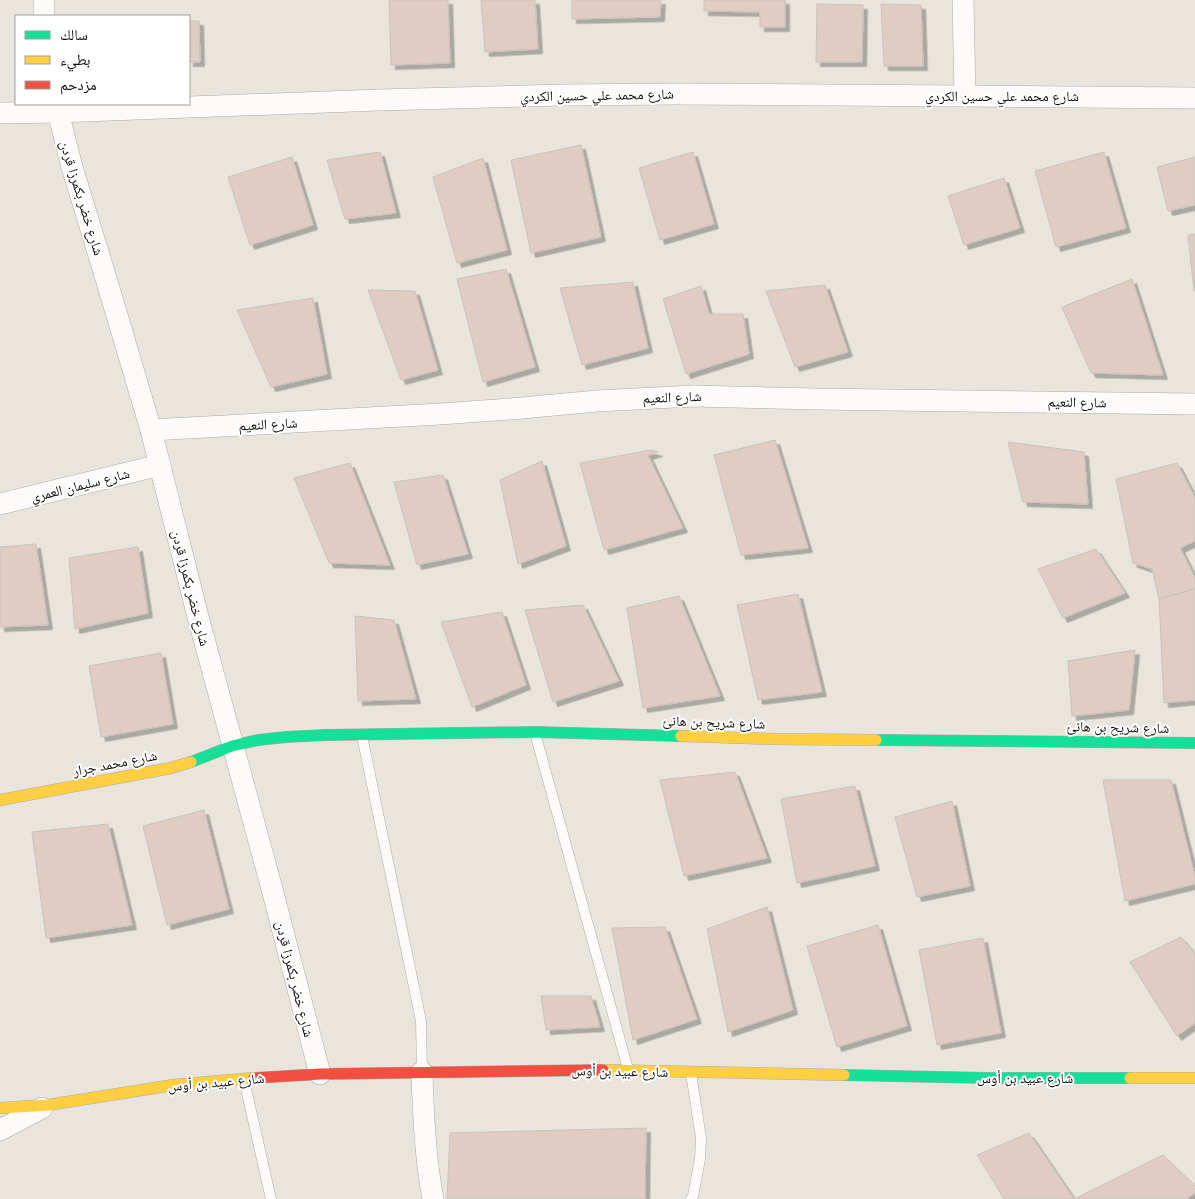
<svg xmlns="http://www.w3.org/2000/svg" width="1195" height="1199" viewBox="0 0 1195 1199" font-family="Lora,'Noto Naskh Arabic',serif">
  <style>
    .building { fill: #e0ccc3; stroke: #c8c3be; filter: url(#shadow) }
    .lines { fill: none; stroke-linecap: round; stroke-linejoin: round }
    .lane-casing { stroke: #adaba4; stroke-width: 11 }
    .street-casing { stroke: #adaba4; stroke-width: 22 }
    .fast-casing { stroke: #adaba4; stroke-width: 12 }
    .slow-casing { stroke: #adaba4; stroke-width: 12 }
    .jam-casing { stroke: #adaba4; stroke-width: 12 }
    .lane { stroke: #fcfbfa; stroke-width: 10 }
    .street { stroke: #fcfbfa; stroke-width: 21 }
    .fast { stroke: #16e098; stroke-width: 11 }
    .slow { stroke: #ffcf43; stroke-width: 11 }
    .jam { stroke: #f24e42; stroke-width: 11 }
    .labels { text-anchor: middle; stroke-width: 4; stroke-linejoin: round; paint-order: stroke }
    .street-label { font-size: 14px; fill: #0d0b06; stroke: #fff }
  </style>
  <defs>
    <filter id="shadow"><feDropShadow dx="4.5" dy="4.5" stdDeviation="0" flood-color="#0004"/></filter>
  </defs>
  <rect width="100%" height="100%" fill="#e9e5dc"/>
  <g class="building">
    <polygon points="389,0 448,0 450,63 391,65"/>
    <polygon points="481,0 535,0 538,49 485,52"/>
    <polygon points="572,0 661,0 660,17 572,19"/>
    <polygon points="704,0 785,0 785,27 760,27 760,12 704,11"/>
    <polygon points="817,4 863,5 862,62 816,62"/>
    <polygon points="881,4 921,5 923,66 884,66"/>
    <polygon points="189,21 199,21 200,62 189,62"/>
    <polygon points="581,145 601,237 531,253 511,160"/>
    <polygon points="380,152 396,213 345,219 327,160"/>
    <polygon points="693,152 714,224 660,240 639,168"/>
    <polygon points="1104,152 1126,228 1056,247 1035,171"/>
    <polygon points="292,157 313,225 250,245 228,177"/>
    <polygon points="1195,157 1195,205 1168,211 1157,167"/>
    <polygon points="483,158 507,250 457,263 433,177"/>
    <polygon points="1004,178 1020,228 964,245 948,196"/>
    <polygon points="1195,234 1195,291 1194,291 1188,235"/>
    <polygon points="506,269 535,367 483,382 457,279"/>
    <polygon points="1132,279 1163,375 1091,373 1062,307"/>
    <polygon points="633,282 648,348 582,365 560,288"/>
    <polygon points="825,285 848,352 795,367 766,291"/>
    <polygon points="701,286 709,314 743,314 749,354 686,374 663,299"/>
    <polygon points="368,290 415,291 438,370 401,380"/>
    <polygon points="313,298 327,374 271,387 237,310"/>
    <polygon points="775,440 808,548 741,555 714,455"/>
    <polygon points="1008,442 1084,452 1088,504 1023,502"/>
    <polygon points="651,450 658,452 648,455 683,528 604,550 580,463"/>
    <polygon points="542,461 566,546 518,564 500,480"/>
    <polygon points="350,463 390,565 329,563 294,478"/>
    <polygon points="1177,463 1195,498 1195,541 1180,548 1195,578 1195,589 1159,599 1152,569 1133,563 1116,479"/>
    <polygon points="443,475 468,554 417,565 394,482"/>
    <polygon points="36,544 48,625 0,627 0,547"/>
    <polygon points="138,547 148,613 75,629 69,558"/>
    <polygon points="1096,549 1125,593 1063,618 1038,569"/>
    <polygon points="1195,589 1195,700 1164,703 1159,599"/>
    <polygon points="798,594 822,692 758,700 737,605"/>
    <polygon points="679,596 720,696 643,708 627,608"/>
    <polygon points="583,605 619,681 553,702 525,610"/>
    <polygon points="502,612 526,685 472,707 441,622"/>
    <polygon points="355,616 394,620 416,699 358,701"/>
    <polygon points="1135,650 1129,710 1072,716 1068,661"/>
    <polygon points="161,653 173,724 101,737 89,666"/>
    <polygon points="735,772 767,858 684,876 660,780"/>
    <polygon points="1103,780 1171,780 1195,877 1195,884 1125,901"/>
    <polygon points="855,786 875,866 797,883 781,799"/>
    <polygon points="952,801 970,886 917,897 895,817"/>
    <polygon points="204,810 229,909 167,925 143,826"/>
    <polygon points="108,824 132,925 46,938 32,832"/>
    <polygon points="767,907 793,1010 728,1032 707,929"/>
    <polygon points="878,925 907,1026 837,1047 807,946"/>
    <polygon points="665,927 697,1019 633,1040 612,928"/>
    <polygon points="1181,937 1195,954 1195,1023 1177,1036 1130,962"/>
    <polygon points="983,938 1001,1033 937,1045 919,950"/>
    <polygon points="541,996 591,996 600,1027 546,1030"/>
    <polygon points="646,1128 645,1199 447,1199 450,1133"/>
    <polygon points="1029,1133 1074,1199 1163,1155 1195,1186 1195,1193 1186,1199 1004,1199 977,1155"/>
  </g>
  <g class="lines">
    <g class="lane-casing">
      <g id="lane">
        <polyline points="535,733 628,1069"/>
        <polyline points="362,736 421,1021 422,1070"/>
        <polyline points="244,1080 271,1199"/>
        <polyline points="691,1199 693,1196 700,1159 701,1138 691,1073"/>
      </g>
    </g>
    <g class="street-casing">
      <g id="street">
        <polyline points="44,0 44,16"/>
        <polyline points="963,0 965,96"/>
        <polyline points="56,104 72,167 108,285 151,430 198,617 272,889 320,1074"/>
        <polyline points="0,113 57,112 379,100 562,95 676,94 965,96 1195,98"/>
        <polyline points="151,430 440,414 511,409 597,401 694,396 815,399 1195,404"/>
        <polyline points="0,504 160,465"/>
        <path d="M422 1072C423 1114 425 1157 433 1199"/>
        <polyline points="0,1130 42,1108"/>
      </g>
    </g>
    <g class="fast-casing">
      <g id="fast">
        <polyline points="876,740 1195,743"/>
        <polyline points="191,762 232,746 258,740 286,737 325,735 535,732 681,736"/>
        <polyline points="844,1075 987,1078 1130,1078"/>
      </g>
    </g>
    <g class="slow-casing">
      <g id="slow">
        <polyline points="681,736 774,739 876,740"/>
        <polyline points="0,800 171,768 191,762"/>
        <polyline points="603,1070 844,1075"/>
        <polyline points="1130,1078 1195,1078"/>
        <polyline points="0,1108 48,1105 173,1085 254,1078"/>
      </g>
    </g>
    <g class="jam-casing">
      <polyline id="jam" points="254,1078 320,1074 603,1070"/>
    </g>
    <use href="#lane" class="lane"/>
    <use href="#street" class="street"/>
    <use href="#fast" class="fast"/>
    <use href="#slow" class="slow"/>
    <use href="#jam" class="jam"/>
  </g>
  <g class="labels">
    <g class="street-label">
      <text transform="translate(597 95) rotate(-1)" y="5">شارع محمد علي حسين الكردي</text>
      <text x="1002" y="101">شارع محمد علي حسين الكردي</text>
      <text transform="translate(82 198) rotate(73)" y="5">شارع خضر بكمرزا قردن</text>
      <text transform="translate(672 397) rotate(-2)" y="5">شارع النعيم</text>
      <text transform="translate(1077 402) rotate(1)" y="5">شارع النعيم</text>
      <text transform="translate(268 424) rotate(-3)" y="5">شارع النعيم</text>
      <text transform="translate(80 485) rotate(-14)" y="5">شارع سليمان العمري</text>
      <text transform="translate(191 588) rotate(76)" y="5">شارع خضر بكمرزا قردن</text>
      <text transform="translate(714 722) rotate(2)" y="5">شارع شريح بن هانئ</text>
      <text transform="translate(1118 727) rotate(1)" y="5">شارع شريح بن هانئ</text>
      <text transform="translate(115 763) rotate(-11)" y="5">شارع محمد جرار</text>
      <text transform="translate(295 979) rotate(76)" y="5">شارع خضر بكمرزا قردن</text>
      <text transform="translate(620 1071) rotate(1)" y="5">شارع عبيد بن أوس</text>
      <text x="1025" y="1083">شارع عبيد بن أوس</text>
      <text transform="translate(216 1082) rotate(-5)" y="5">شارع عبيد بن أوس</text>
    </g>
  </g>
  <rect x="15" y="15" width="175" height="90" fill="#ffffff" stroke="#9e9d9b"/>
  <rect x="25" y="31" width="25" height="8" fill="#16e098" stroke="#9e9d9b"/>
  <text x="60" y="40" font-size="15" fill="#0d0b06">سالك</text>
  <rect x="25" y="56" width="25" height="8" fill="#ffcf43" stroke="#9e9d9b"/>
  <text x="60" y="65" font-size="15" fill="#0d0b06">بطيء</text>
  <rect x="25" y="81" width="25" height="8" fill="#f24e42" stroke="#9e9d9b"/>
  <text x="60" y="90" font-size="15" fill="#0d0b06">مزدحم</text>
</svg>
